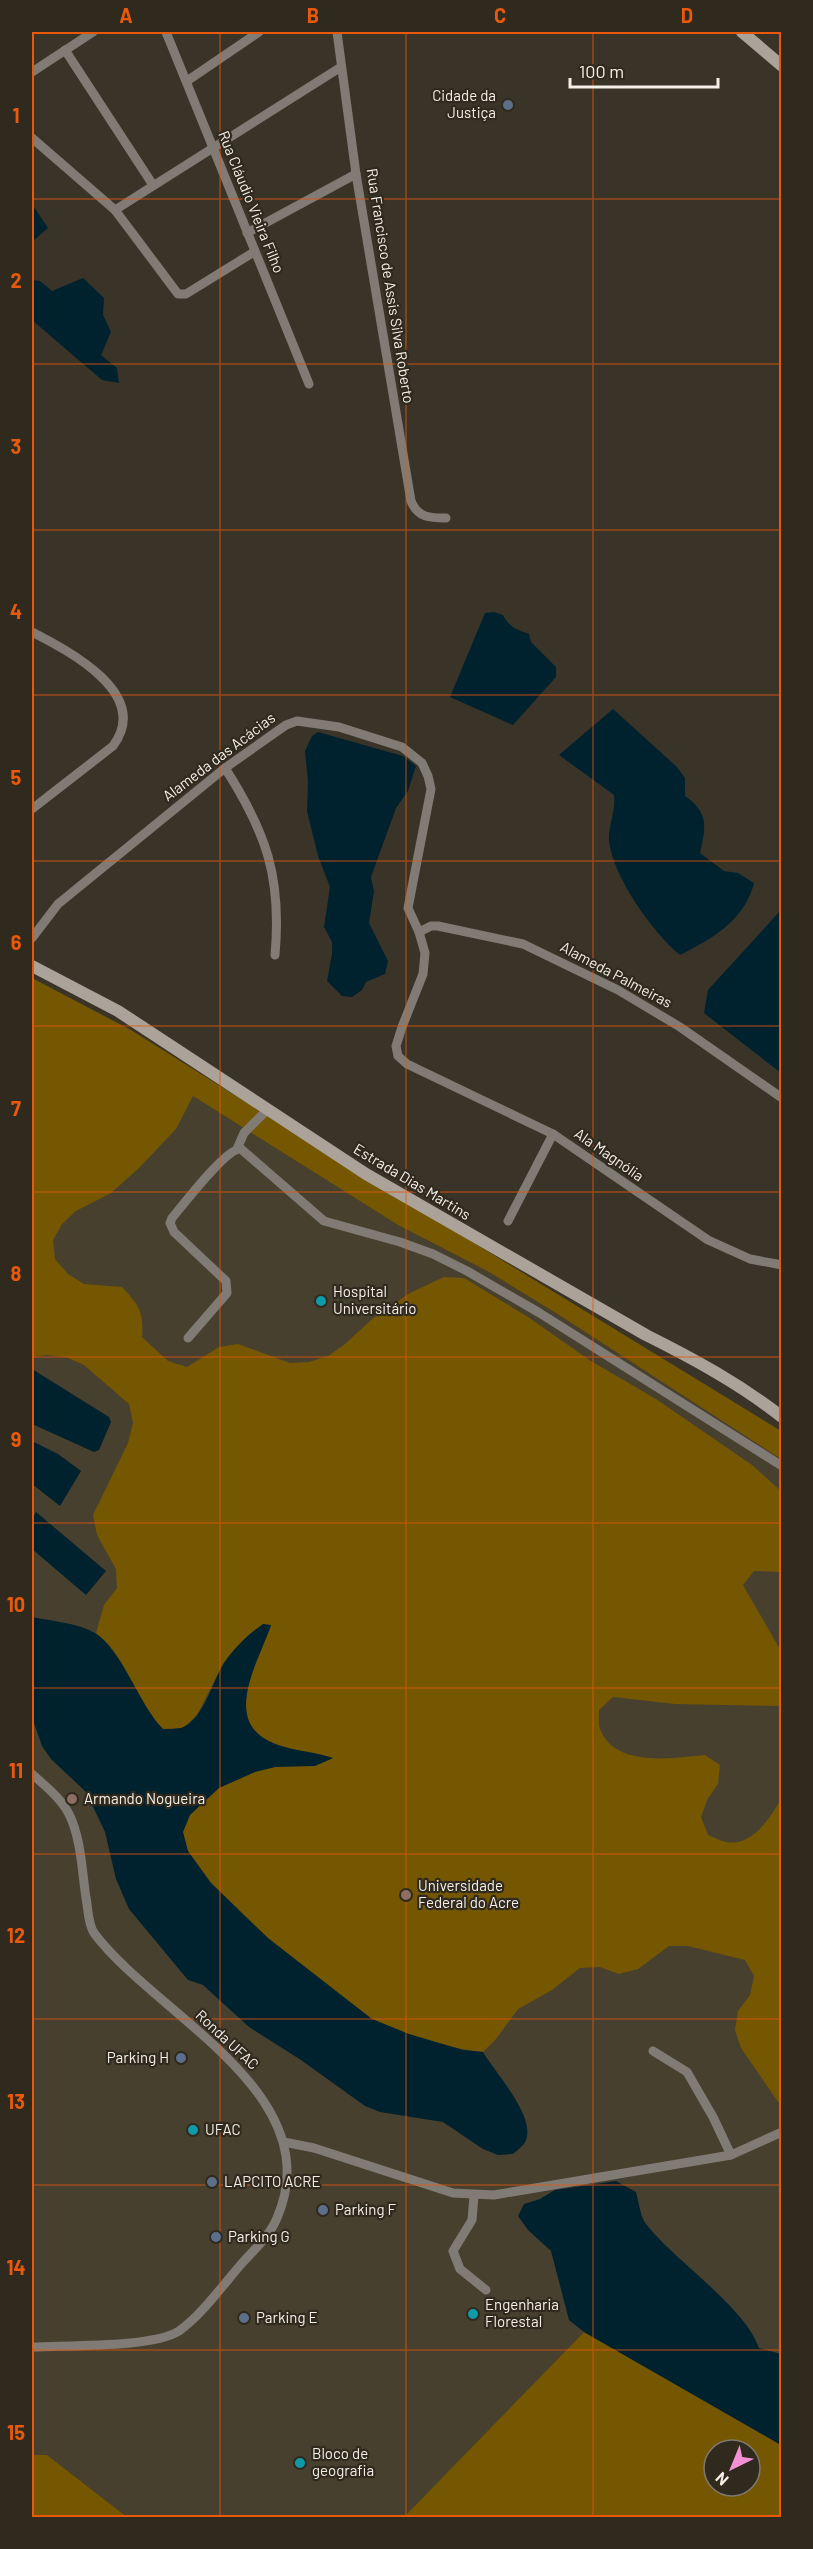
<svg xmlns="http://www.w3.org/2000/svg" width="813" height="2549" viewBox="0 0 813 2549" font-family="Barlow,sans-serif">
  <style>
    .education { fill: #48402f }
    .green { fill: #745700; fill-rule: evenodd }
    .water { fill: #00212e }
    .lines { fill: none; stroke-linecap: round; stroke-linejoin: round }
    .street { stroke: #817b76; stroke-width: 9 }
    .secondary { stroke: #aba29a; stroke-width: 12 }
    .grid { fill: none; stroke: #e8590c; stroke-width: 1.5; stroke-opacity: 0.55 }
    .service-dot { fill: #5c6f8a; stroke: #302a1e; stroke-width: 2 }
    .culture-dot { fill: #0f9aa8; stroke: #302a1e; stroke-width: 2 }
    .education-dot { fill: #8d6e63; stroke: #302a1e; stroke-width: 2 }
    .labels { text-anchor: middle; stroke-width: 4.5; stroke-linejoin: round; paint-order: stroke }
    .poi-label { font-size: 15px; fill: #f4f0e8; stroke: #302a1e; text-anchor: start }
    .street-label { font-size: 15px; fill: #f4f0e8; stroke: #302a1e }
    .neatline { fill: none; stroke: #e8590c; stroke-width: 2 }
    .grid-label { font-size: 20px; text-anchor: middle; font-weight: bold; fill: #e8590c }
  </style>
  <rect width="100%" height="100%" fill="#3a3428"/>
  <polygon class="education" points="32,999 193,1096 398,1225 489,1272 559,1315 782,1459 781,2445 584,2332 404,2517 127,2517 47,2455 32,2455"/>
  <g class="green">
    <path d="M32 978 131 1030 327 1153 781 1431V1459L559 1315 489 1272 398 1225 193 1096 176 1129 139 1168 111 1193 76 1211 62 1224 53 1240 55 1259 68 1274 84 1284 122 1287C139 1305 144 1312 142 1337L168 1361 187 1367 219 1347 238 1344 290 1363 309 1362 328 1356 345 1344 372 1319 410 1293 444 1277 464 1278 528 1317 591 1361 656 1399 752 1465 781 1491V1572L754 1571 743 1585 781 1651V1706L675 1704 613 1697 599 1710C599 1716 598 1724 600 1729 615 1768 673 1758 705 1755L720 1765 718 1784 707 1800 701 1817 708 1835C714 1837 720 1841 726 1842 752 1847 770 1818 781 1799V2106L741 2048 735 2030 738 2011 750 1995 754 1976 745 1960 688 1946H669L638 1969 619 1974 600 1967 580 1968 552 1990 518 2009 496 2039 483 2052C446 2048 406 2036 372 2019 333 1992 182 1880 183 1833 183 1815 206 1796 219 1788 235 1778 256 1770 275 1767 297 1764 312 1770 332 1758 314 1752 295 1752 278 1745 219 1724 257 1666 271 1626L263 1624 248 1635 223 1664 197 1715 183 1728 163 1729C136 1700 125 1661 96 1633L104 1605 117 1588 116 1569 97 1535 93 1515 128 1443 133 1423 129 1404 84 1365 66 1357 46 1355 32 1357Z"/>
    <path d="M584 2332 781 2445V2517H404ZM714 2450H750V2486H714Z"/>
    <polygon points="32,2455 47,2455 127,2517 32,2517"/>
  </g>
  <g class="water">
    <polygon points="32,204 48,228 32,242"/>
    <polygon points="83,278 104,298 103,315 111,332 101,355 117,368 119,383 102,380 32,320 32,280 40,281 52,291"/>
    <path d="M494 612 503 615C509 627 517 630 529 634L531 642 556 667V677L513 725 450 697 485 613Z"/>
    <path d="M613 709 677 767 685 778V796C709 813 706 826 700 853L724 871 738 873 754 883C745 920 712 939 680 955 653 933 613 877 609 841 608 826 616 811 614 795L559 755Z"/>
    <polygon points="318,732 403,756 416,766 408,791 396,808 371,877 374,891 369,923 388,961 385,974 366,982 362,990 352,997 342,996 327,981 332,954 332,942 324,927 330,887 318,856 307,811 308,782 305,751 312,736"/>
    <polygon points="781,910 781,1073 704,1013 708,990"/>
    <polygon points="32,1369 109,1417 111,1422 99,1450 94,1452 32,1424"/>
    <polygon points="32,1441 58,1454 81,1471 60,1506 32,1484"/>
    <polygon points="36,1512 106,1571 86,1595 32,1549 32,1518"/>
    <path d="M32 1617C52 1621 77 1623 95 1633 122 1649 139 1705 163 1729 168 1729 176 1729 181 1728 203 1721 213 1680 224 1663 234 1648 248 1635 263 1624L271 1625C257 1665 219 1725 278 1745 296 1751 315 1752 333 1758L315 1766 275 1767 255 1772 219 1788 190 1815 183 1832 188 1851 211 1883 268 1938 372 2019 409 2034 463 2050 483 2052C495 2073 540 2120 524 2144 521 2147 517 2151 513 2154L498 2155 483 2149 443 2122 380 2112 365 2106 301 2060 249 2027 203 1985 188 1980 129 1909 116 1879 105 1832 86 1792 51 1759 42 1746 32 1717Z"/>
    <path d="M616 2181 636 2192C639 2202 640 2216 646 2224 674 2260 745 2307 759 2348L781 2354V2445L584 2332 569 2320 551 2251 528 2230 518 2216 524 2204 540 2199 555 2190Z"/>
  </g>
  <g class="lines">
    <g class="street">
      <polyline points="166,32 309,384"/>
      <path d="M337 32 356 174 411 501C418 518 430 518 446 518"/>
      <polyline points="65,50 153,185"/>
      <polyline points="32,72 93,32"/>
      <polyline points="187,81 259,32"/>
      <polyline points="32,138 115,210 178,294 186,294 254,252"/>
      <polyline points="115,210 341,67"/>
      <polyline points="247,233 356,174"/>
      <path d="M32 632C69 651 152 694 113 746L32 809"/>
      <path d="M225 768C266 832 282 877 275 955"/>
      <polyline points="419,932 431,926 438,926 523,944 618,990 680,1027 782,1098"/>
      <polyline points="32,938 58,904 225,768 286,725 297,721 339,727 402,747 422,763 428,776 431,789 408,908 419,932 425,953 423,974 402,1027 396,1046 398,1056 407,1064 553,1134 708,1240 750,1259 782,1265"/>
      <polyline points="237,1149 244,1133 267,1110"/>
      <polyline points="508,1221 553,1134"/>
      <path d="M188 1338 227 1293 226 1281 174 1232 170 1223 172 1218C183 1205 227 1147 241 1149L324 1221 400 1242 433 1254 467 1271 538 1312 782 1466"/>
      <path d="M32 1774C45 1786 61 1798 69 1814 81 1838 82 1871 86 1898 88 1908 88 1924 94 1933 155 2015 331 2093 277 2218 270 2235 256 2248 244 2261 225 2282 202 2315 179 2331 152 2348 67 2345 32 2347"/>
      <polyline points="653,2051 687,2072 713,2117 731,2155"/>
      <polyline points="284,2142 314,2148 453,2193 494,2195 731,2155 782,2132"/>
      <polyline points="474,2196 472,2220 453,2251 460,2269 486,2290"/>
    </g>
    <g class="secondary">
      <polyline points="742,32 782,66"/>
      <path d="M32 966 118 1011 366 1174 646 1335C694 1359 740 1384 782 1417"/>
    </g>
  </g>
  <path class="grid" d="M220 32V2518M406 32V2518M593 32V2518M32 199H782M32 364H782M32 530H782M32 695H782M32 861H782M32 1026H782M32 1192H782M32 1357H782M32 1523H782M32 1688H782M32 1854H782M32 2019H782M32 2185H782M32 2350H782"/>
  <g class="service-dot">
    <circle cx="508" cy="105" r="6"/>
    <circle cx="181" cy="2058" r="6"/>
    <circle cx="212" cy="2182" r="6"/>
    <circle cx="323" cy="2210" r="6"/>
    <circle cx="216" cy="2237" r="6"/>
    <circle cx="244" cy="2318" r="6"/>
  </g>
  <g class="culture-dot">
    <circle cx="321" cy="1301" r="6"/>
    <circle cx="193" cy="2130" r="6"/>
    <circle cx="473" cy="2314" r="6"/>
    <circle cx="300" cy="2463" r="6"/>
  </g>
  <g class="education-dot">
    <circle cx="72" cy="1799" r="6"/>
    <circle cx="406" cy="1895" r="6"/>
  </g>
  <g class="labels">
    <g class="poi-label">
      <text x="496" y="101" text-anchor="end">Cidade da<tspan x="496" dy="17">Justiça</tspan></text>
      <text x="333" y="1297">Hospital<tspan x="333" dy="17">Universitário</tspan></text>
      <text x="84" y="1804">Armando Nogueira</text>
      <text x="418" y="1891">Universidade<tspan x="418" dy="17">Federal do Acre</tspan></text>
      <text x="169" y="2063" text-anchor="end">Parking H</text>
      <text x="205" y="2135">UFAC</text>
      <text x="224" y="2187">LAPCITO ACRE</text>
      <text x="335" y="2215">Parking F</text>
      <text x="228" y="2242">Parking G</text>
      <text x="485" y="2310">Engenharia<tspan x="485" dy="17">Florestal</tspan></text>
      <text x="256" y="2323">Parking E</text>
      <text x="312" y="2459">Bloco de<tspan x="312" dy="17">geografia</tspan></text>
    </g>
    <g class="street-label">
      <text transform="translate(251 202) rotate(68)" y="5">Rua Cláudio Vieira Filho</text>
      <text transform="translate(390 286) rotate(81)" y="5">Rua Francisco de Assis Silva Roberto</text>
      <text transform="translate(219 757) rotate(-37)" y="5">Alameda das Acácias</text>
      <text transform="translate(616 975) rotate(28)" y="5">Alameda Palmeiras</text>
      <text transform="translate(609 1155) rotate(35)" y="5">Ala Magnólia</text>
      <text transform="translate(412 1182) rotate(31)" y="5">Estrada Dias Martins</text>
      <text transform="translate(227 2040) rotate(43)" y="5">Ronda UFAC</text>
    </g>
  </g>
  <rect width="813" height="2549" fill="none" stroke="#302a1e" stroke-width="66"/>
  <g transform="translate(732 2468) rotate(223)"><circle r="28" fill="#302a1e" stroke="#7e796f" stroke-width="1.5"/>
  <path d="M0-4.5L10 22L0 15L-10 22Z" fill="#f491d4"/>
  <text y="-9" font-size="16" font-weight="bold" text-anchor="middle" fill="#f4f0e8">N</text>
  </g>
  <path d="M570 78v9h148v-9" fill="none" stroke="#f4f0e8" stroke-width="3"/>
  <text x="579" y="78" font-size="18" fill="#f4f0e8" stroke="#302a1e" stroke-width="4.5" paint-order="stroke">100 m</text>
  <rect x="33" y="33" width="747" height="2483" class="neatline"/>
  <g class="grid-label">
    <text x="126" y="23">A</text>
    <text x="313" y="23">B</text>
    <text x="500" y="23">C</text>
    <text x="687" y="23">D</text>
    <text x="16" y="123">1</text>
    <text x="16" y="288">2</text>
    <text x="16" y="454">3</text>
    <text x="16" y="619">4</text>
    <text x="16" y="785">5</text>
    <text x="16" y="950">6</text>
    <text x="16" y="1116">7</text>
    <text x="16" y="1281">8</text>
    <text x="16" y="1447">9</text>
    <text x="16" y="1612">10</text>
    <text x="16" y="1778">11</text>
    <text x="16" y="1943">12</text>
    <text x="16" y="2109">13</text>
    <text x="16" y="2275">14</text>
    <text x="16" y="2440">15</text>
  </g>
</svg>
